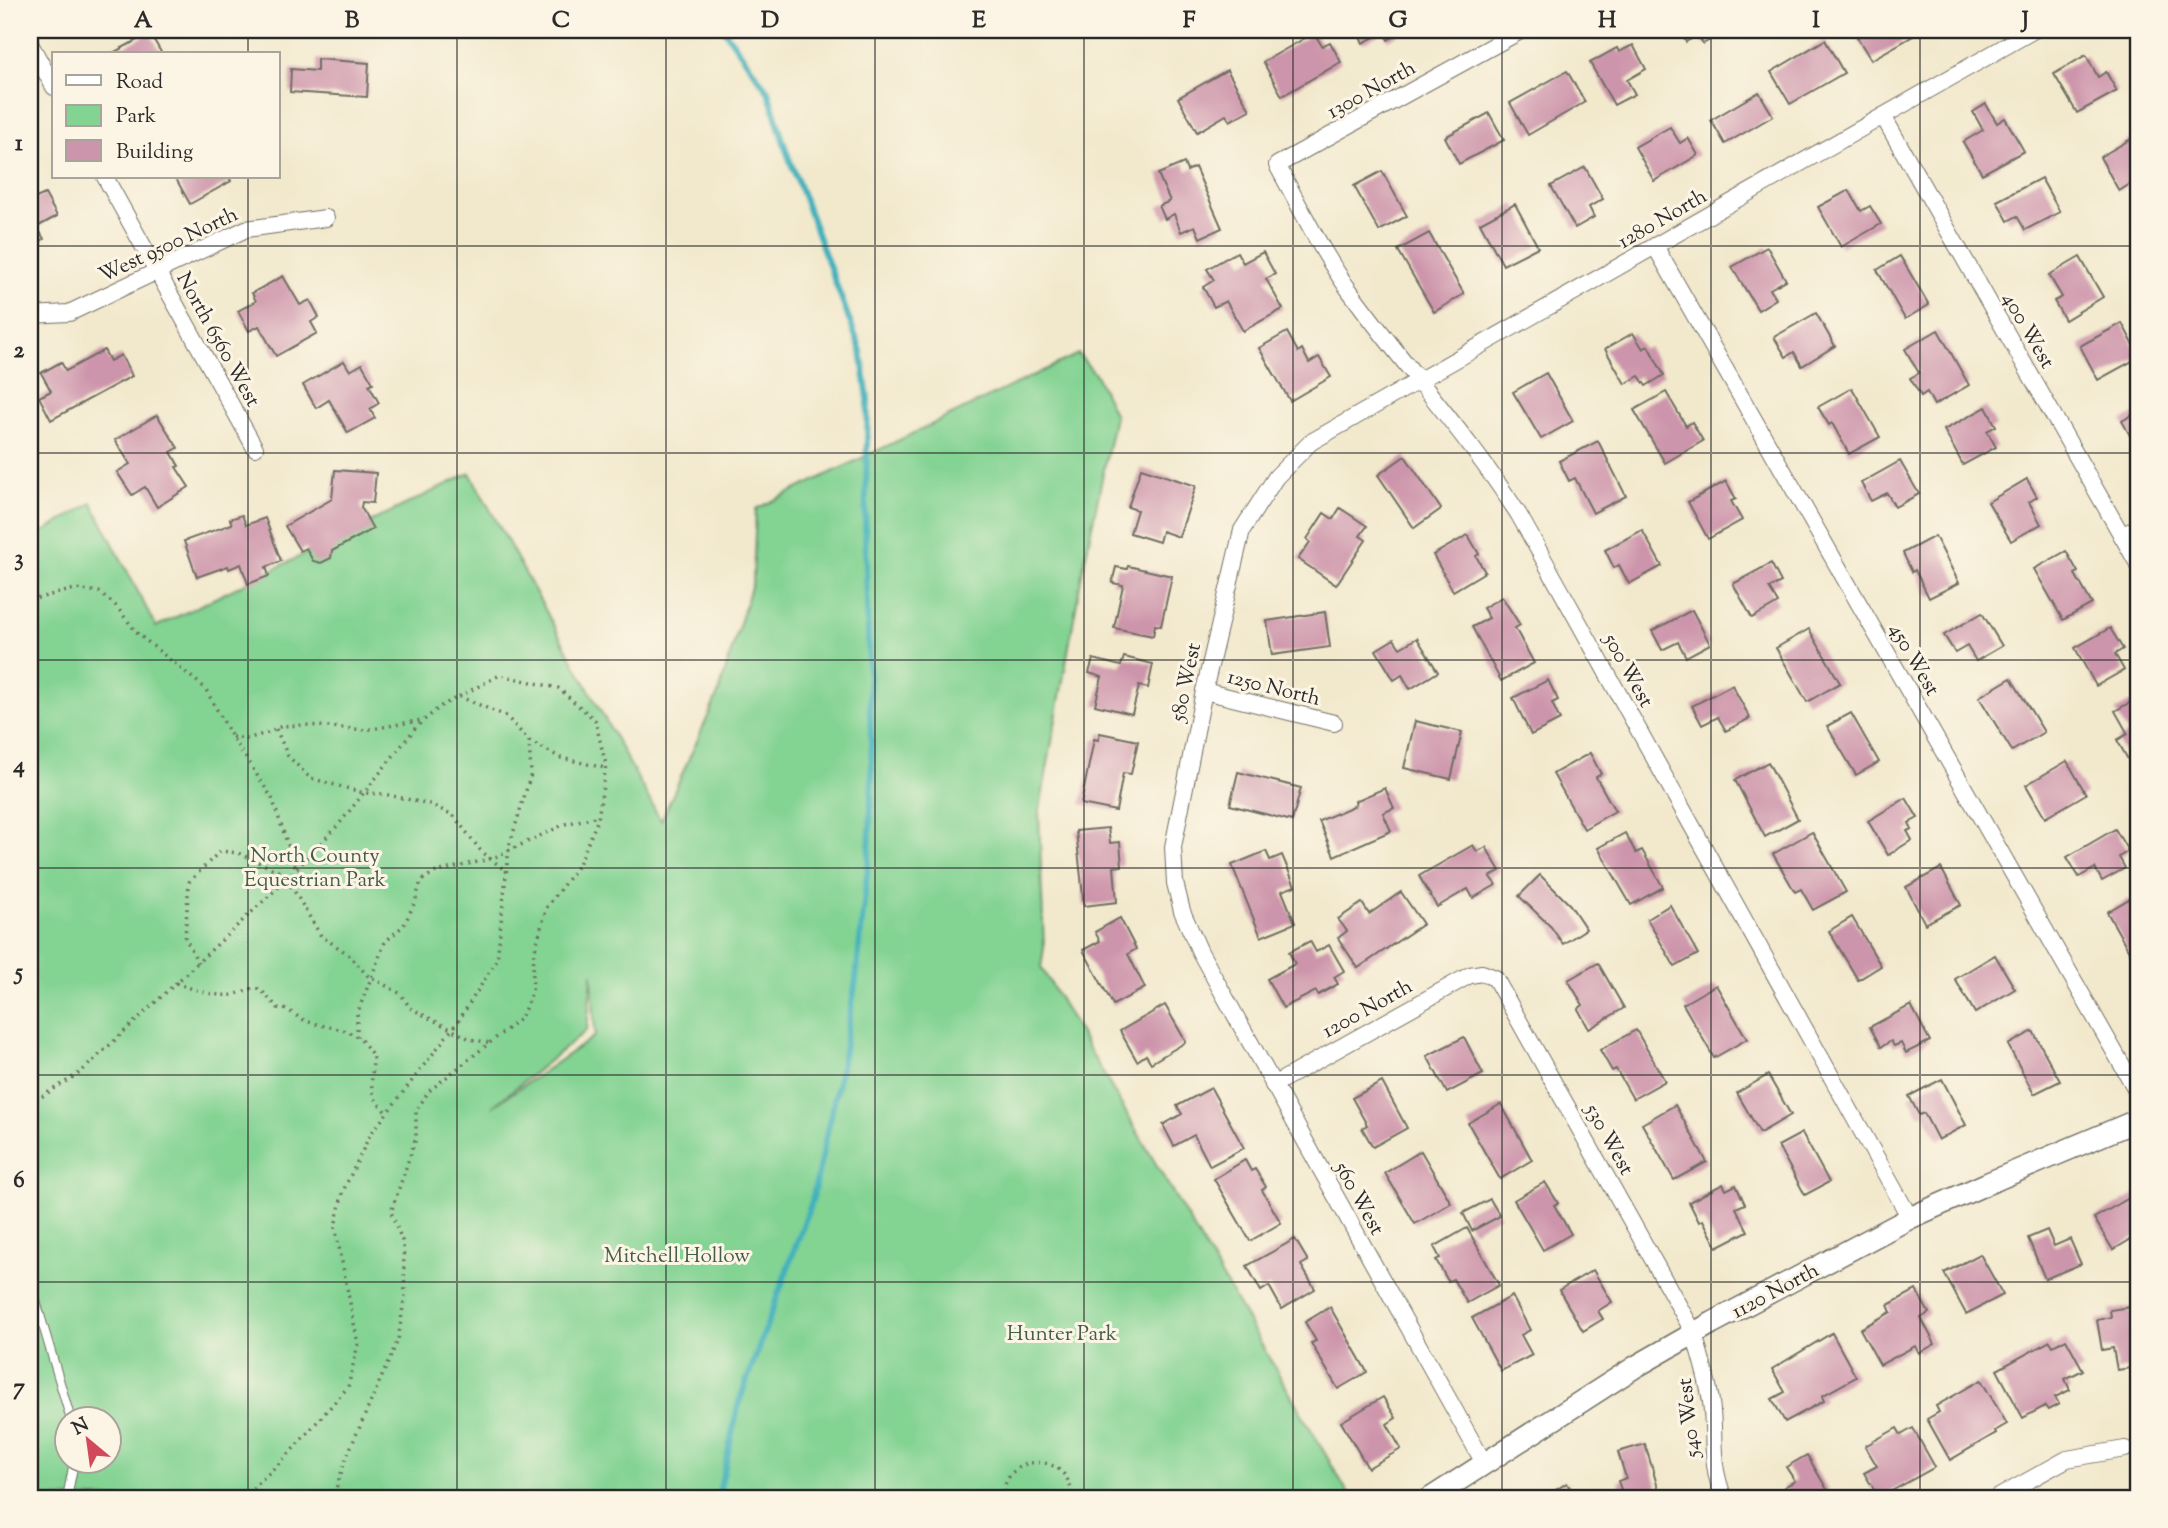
<svg xmlns="http://www.w3.org/2000/svg" width="2168" height="1528" viewBox="0 0 2168 1528" font-family="'Sorts Mill Goudy',serif">
  <style>
    .green { fill: #83d393; stroke: #577f5f; stroke-width: 2; fill-rule: evenodd }
    .lines { fill: none; stroke-linecap: round; stroke-linejoin: round }
    .stream { stroke: #41b1bc; stroke-width: 6 }
    .building { fill: #cd95ab }
    .service-casing { stroke: #716e64; stroke-width: 10 }
    .minor-casing { stroke: #716e64; stroke-width: 18 }
    .tertiary-casing { stroke: #716e64; stroke-width: 24 }
    .path { stroke: #716e64; stroke-width: 3.5; stroke-dasharray: 2 5; stroke-linecap: butt }
    .service { stroke: #fff; stroke-width: 8 }
    .minor { stroke: #fff; stroke-width: 16 }
    .tertiary { stroke: #fff; stroke-width: 21 }
    .grid { fill: none; stroke: #2b2b2b; stroke-width: 2; stroke-opacity: 0.55 }
    .labels { text-anchor: middle; stroke-width: 6; stroke-linejoin: round; paint-order: stroke }
    .street-label { font-size: 21px; fill: #2b2b2b; stroke: #fcf5e5 }
    .park-label { font-size: 21px; fill: #455d4a; stroke: #fcf5e5 }
    .neatline { fill: none; stroke: #2b2b2b; stroke-width: 2.5 }
    .grid-label { font-size: 23px; text-anchor: middle; font-weight: bold; fill: #2b2b2b }
  </style>
  <rect width="100%" height="100%" fill="#fcf5e5"/>
  <filter id="ink" filterUnits="userSpaceOnUse"><feTurbulence type="fractalNoise" baseFrequency=".0143" numOctaves="2"/><feDisplacementMap in="SourceGraphic" scale="14" xChannelSelector="R" yChannelSelector="G"/><feConvolveMatrix kernelMatrix="1 2 1 2 8 2 1 2 1" color-interpolation-filters="sRGB"/></filter>
  <filter id="wash" filterUnits="userSpaceOnUse"><feTurbulence type="fractalNoise" baseFrequency=".00686" numOctaves="4" result="noise"/><feDisplacementMap in="SourceGraphic" scale="28" xChannelSelector="R" yChannelSelector="G"/><feGaussianBlur stdDeviation="1.57" result="paint"/><feColorMatrix in="noise" values="0 0 0 0 0 0 0 0 0 0 0 0 0 0 0 0 0 1.4 0 .05"/><feComposite in="paint" operator="in"/></filter>
  <g filter="url(#wash)">
    <rect width="100%" height="100%" fill="#f2e9cd"/>
    <path class="green" d="M1078 354 1096 375 1115 416 1081 579 1039 814 1044 948 1041 967 1351 1498H30V540L92 503 156 627 470 473 661 821 719 692 753 580 756 509ZM592 973 595 1036 492 1107 587 1030ZM66 1420H108V1462H66Z"/>
    <g class="lines">
      <polyline class="stream" points="718,1498 739,1402 812,1201 840,1073 856,980 869,855 872,774 865,535 868,399 861,351 786,150 768,91 724,30"/>
    </g>
    <g id="blocks">
      <g class="building">
        <polygon points="1356,30 1407,30 1388,40 1384,32 1363,43"/>
        <polygon points="1679,30 1713,30 1717,36 1703,44 1698,35 1686,42"/>
        <polygon points="1870,30 1918,30 1920,32 1871,60 1857,37"/>
        <polygon points="150,33 162,54 111,54"/>
        <polygon points="1314,33 1322,46 1330,42 1341,62 1282,96 1263,62"/>
        <polygon points="1825,40 1844,73 1790,104 1771,72"/>
        <polygon points="1633,45 1646,69 1627,80 1635,94 1614,105 1590,63 1617,48 1619,52"/>
        <polygon points="2086,55 2098,77 2106,72 2117,91 2077,113 2054,74"/>
        <polygon points="317,59 369,63 367,97 290,92 291,69 317,71"/>
        <polygon points="1227,70 1250,110 1230,121 1226,115 1197,132 1178,98"/>
        <polygon points="1567,71 1585,102 1528,135 1510,103"/>
        <polygon points="1759,92 1773,116 1725,144 1711,120"/>
        <polygon points="1986,104 1997,123 2005,118 2024,151 1982,174 1963,142 1983,130 1973,112"/>
        <polygon points="1489,113 1504,140 1459,164 1445,137"/>
        <polygon points="1670,127 1680,143 1688,138 1698,155 1654,181 1635,147"/>
        <polygon points="2138,135 2138,179 2119,191 2100,157"/>
        <polygon points="1184,163 1187,171 1195,167 1222,228 1200,238 1195,226 1181,232 1174,214 1165,219 1159,206 1170,201 1158,174"/>
        <polygon points="1585,167 1603,199 1589,207 1594,217 1575,228 1551,186"/>
        <polygon points="1382,171 1407,216 1379,231 1354,186"/>
        <polygon points="175,177 229,177 231,181 190,204"/>
        <polygon points="2041,178 2060,212 2025,230 2017,216 2008,221 1997,201"/>
        <polygon points="30,186 36,198 45,194 57,216 37,227 44,239 30,247"/>
        <polygon points="1849,190 1861,211 1870,206 1881,224 1841,247 1818,207"/>
        <polygon points="1515,204 1538,247 1503,265 1480,223"/>
        <polygon points="1429,233 1464,294 1434,312 1398,250"/>
        <polygon points="1767,247 1786,280 1770,289 1776,299 1758,310 1732,267"/>
        <polygon points="1237,252 1243,263 1263,252 1275,274 1266,279 1283,309 1243,331 1226,301 1214,307 1203,287 1214,280 1207,269"/>
        <polygon points="1900,256 1929,305 1905,319 1877,270"/>
        <polygon points="2080,257 2103,297 2065,320 2054,301 2062,297 2049,275"/>
        <polygon points="283,276 300,305 310,300 319,317 311,322 317,333 276,356 259,326 249,331 238,311 256,301 252,293"/>
        <polygon points="1816,313 1835,346 1802,366 1794,352 1786,357 1774,337"/>
        <polygon points="2122,323 2138,353 2138,358 2098,380 2080,346"/>
        <polygon points="1938,330 1969,385 1934,405 1927,392 1921,396 1910,378 1919,373 1905,349"/>
        <polygon points="1287,332 1298,352 1302,349 1309,363 1319,357 1331,377 1290,401 1259,348"/>
        <polygon points="1633,333 1643,349 1648,346 1664,375 1646,386 1639,376 1625,384 1605,349"/>
        <polygon points="104,350 110,361 121,355 132,376 51,420 39,397 51,391 41,373 61,362 66,371"/>
        <polygon points="344,361 350,371 362,364 373,383 369,385 379,403 370,409 375,418 348,433 329,400 316,408 303,385"/>
        <polygon points="1546,373 1573,421 1541,439 1513,392"/>
        <polygon points="1852,388 1880,437 1849,454 1832,423 1829,425 1818,407"/>
        <polygon points="1666,392 1686,426 1692,422 1703,441 1665,463 1634,410"/>
        <polygon points="1986,407 1996,426 1987,431 1996,447 1963,465 1944,430"/>
        <polygon points="2138,412 2138,435 2132,439 2122,421"/>
        <polygon points="157,415 178,448 171,452 179,466 176,467 189,487 157,507 145,487 132,495 117,472 130,464 115,440"/>
        <polygon points="1598,441 1626,496 1593,513 1575,478 1569,481 1559,461"/>
        <polygon points="1405,456 1441,509 1414,528 1378,475"/>
        <polygon points="1900,461 1919,494 1895,507 1887,493 1871,501 1861,483"/>
        <polygon points="1141,468 1196,486 1179,537 1162,531 1159,542 1130,533 1137,510 1128,507"/>
        <polygon points="335,470 376,473 373,503 362,502 361,507 373,529 332,551 331,558 321,563 313,561 306,548 300,551 285,526 332,499"/>
        <polygon points="2027,479 2037,497 2029,502 2041,524 2011,541 1988,502"/>
        <polygon points="1726,481 1736,499 1731,501 1742,520 1708,539 1688,502"/>
        <polygon points="1340,508 1367,526 1360,536 1366,540 1336,585 1298,559 1310,542 1307,539 1324,513 1333,519"/>
        <polygon points="242,515 246,525 265,518 281,561 266,567 269,576 248,584 241,564 229,569 228,566 197,577 184,541 232,524 230,519"/>
        <polygon points="1642,530 1662,566 1629,584 1619,565 1614,568 1605,550"/>
        <polygon points="1468,535 1479,554 1476,556 1485,572 1453,591 1433,555"/>
        <polygon points="1935,536 1959,583 1929,598 1915,570 1912,572 1903,553"/>
        <polygon points="2066,551 2078,572 2075,574 2092,604 2063,620 2034,569"/>
        <polygon points="1771,563 1781,582 1769,588 1778,603 1752,618 1733,584"/>
        <polygon points="1128,566 1172,576 1161,626 1155,625 1153,636 1114,628 1123,585 1112,583 1116,567 1127,569"/>
        <polygon points="1502,597 1520,625 1515,628 1534,663 1501,681 1472,627 1489,618 1483,608"/>
        <polygon points="1692,610 1710,644 1686,657 1678,642 1662,650 1652,631"/>
        <polygon points="1325,612 1330,647 1272,655 1267,621"/>
        <polygon points="1982,613 2002,646 1976,661 1967,646 1955,653 1944,635"/>
        <polygon points="2110,628 2123,649 2115,654 2124,670 2096,686 2075,648"/>
        <polygon points="1809,629 1840,683 1807,702 1776,648"/>
        <polygon points="1417,638 1438,672 1410,689 1402,675 1394,680 1376,650 1394,639 1400,648"/>
        <polygon points="1124,657 1153,664 1148,688 1139,686 1132,714 1095,705 1102,677 1089,673 1093,659 1121,666"/>
        <polygon points="2011,678 2044,732 2012,751 1979,697"/>
        <polygon points="1548,680 1558,700 1552,703 1560,720 1531,735 1513,698"/>
        <polygon points="1732,685 1750,718 1726,731 1718,717 1702,725 1692,706"/>
        <polygon points="2138,698 2138,758 2130,763 2117,740 2128,734 2115,711"/>
        <polygon points="1851,713 1879,762 1856,775 1827,726"/>
        <polygon points="1415,721 1462,732 1451,779 1404,768"/>
        <polygon points="1100,733 1138,741 1131,774 1123,773 1116,811 1081,804 1094,739 1098,740"/>
        <polygon points="1590,753 1601,774 1596,777 1615,811 1584,829 1553,774"/>
        <polygon points="2067,761 2086,794 2045,818 2026,785"/>
        <polygon points="1768,762 1798,819 1765,837 1735,780"/>
        <polygon points="1238,772 1301,788 1292,821 1230,805"/>
        <polygon points="1385,788 1394,808 1383,813 1391,831 1334,856 1319,821 1356,805 1355,801"/>
        <polygon points="1906,798 1918,818 1909,823 1912,829 1907,831 1912,840 1888,855 1868,821"/>
        <polygon points="1108,828 1110,843 1120,842 1122,866 1114,867 1117,902 1084,906 1076,831"/>
        <polygon points="2115,829 2128,851 2119,857 2125,868 2102,881 2095,868 2079,877 2067,857"/>
        <polygon points="1812,832 1846,892 1813,910 1801,889 1795,892 1773,854"/>
        <polygon points="1625,833 1636,853 1642,850 1663,887 1631,905 1598,848"/>
        <polygon points="1473,845 1477,852 1486,847 1500,871 1490,877 1496,885 1473,898 1468,889 1437,907 1419,876"/>
        <polygon points="1266,851 1270,860 1282,855 1295,886 1282,891 1295,923 1261,937 1232,865"/>
        <polygon points="1941,868 1961,905 1925,924 1906,887"/>
        <polygon points="1540,875 1570,905 1586,929 1563,944 1551,927 1519,896"/>
        <polygon points="1401,892 1423,924 1358,968 1338,938 1347,931 1338,919 1362,903 1369,914"/>
        <polygon points="2129,899 2134,908 2138,906 2138,967 2107,912"/>
        <polygon points="1670,905 1698,954 1675,967 1647,919"/>
        <polygon points="1852,917 1881,966 1858,980 1829,931"/>
        <polygon points="1120,918 1136,949 1128,954 1145,988 1113,1005 1083,950 1100,941 1095,932"/>
        <polygon points="1310,941 1316,952 1329,945 1344,971 1334,977 1338,984 1318,995 1316,991 1283,1008 1267,979 1295,964 1289,952"/>
        <polygon points="1995,955 2015,989 1975,1013 1955,979"/>
        <polygon points="1598,963 1624,1008 1589,1029 1578,1009 1583,1005 1568,980"/>
        <polygon points="1716,985 1747,1039 1714,1058 1683,1004"/>
        <polygon points="1165,1005 1186,1042 1151,1063 1146,1055 1137,1061 1120,1031"/>
        <polygon points="1911,1005 1930,1041 1906,1053 1901,1043 1894,1046 1891,1041 1881,1047 1870,1027"/>
        <polygon points="1636,1030 1665,1081 1633,1099 1616,1069 1612,1071 1600,1050"/>
        <polygon points="2033,1031 2060,1081 2034,1094 2008,1045"/>
        <polygon points="1464,1037 1483,1074 1447,1093 1427,1056"/>
        <polygon points="1768,1075 1791,1115 1760,1133 1737,1093"/>
        <polygon points="1942,1079 1966,1125 1938,1140 1924,1113 1919,1115 1909,1096"/>
        <polygon points="1382,1082 1407,1128 1373,1147 1362,1128 1367,1125 1352,1098"/>
        <polygon points="1211,1088 1244,1148 1210,1166 1194,1135 1174,1146 1163,1125 1182,1114 1177,1106"/>
        <polygon points="1501,1104 1532,1160 1500,1179 1468,1123"/>
        <polygon points="1675,1105 1707,1162 1674,1180 1642,1124"/>
        <polygon points="1802,1133 1829,1182 1805,1195 1778,1146"/>
        <polygon points="1421,1151 1451,1203 1415,1224 1385,1173"/>
        <polygon points="1245,1160 1251,1171 1255,1169 1266,1187 1262,1190 1281,1223 1250,1241 1214,1179"/>
        <polygon points="1545,1182 1558,1203 1554,1205 1571,1234 1543,1250 1514,1200"/>
        <polygon points="1723,1184 1726,1190 1736,1185 1745,1204 1736,1208 1748,1231 1717,1247 1703,1220 1699,1222 1689,1202"/>
        <polygon points="2138,1193 2138,1235 2113,1250 2094,1218"/>
        <polygon points="1490,1199 1500,1216 1472,1231 1463,1213"/>
        <polygon points="1467,1228 1499,1285 1467,1303 1453,1279 1448,1281 1436,1260 1440,1258 1434,1247"/>
        <polygon points="2047,1230 2054,1246 2070,1239 2081,1264 2045,1279 2028,1238"/>
        <polygon points="1295,1239 1308,1261 1301,1265 1315,1289 1282,1309 1269,1286 1261,1291 1247,1266"/>
        <polygon points="1980,1254 2003,1295 1966,1314 1944,1273"/>
        <polygon points="1593,1270 1612,1302 1598,1311 1603,1319 1583,1331 1559,1290"/>
        <polygon points="1916,1290 1929,1313 1921,1318 1935,1344 1919,1353 1915,1346 1880,1365 1860,1329 1891,1312 1888,1305"/>
        <polygon points="1512,1296 1530,1330 1521,1335 1532,1355 1501,1371 1472,1318"/>
        <polygon points="1330,1307 1367,1372 1338,1389 1311,1343 1316,1341 1305,1322"/>
        <polygon points="2130,1307 2132,1316 2138,1315 2138,1367 2117,1370 2113,1348 2102,1350 2097,1320 2111,1317 2110,1310"/>
        <polygon points="1832,1333 1856,1377 1822,1396 1824,1401 1785,1422 1772,1399 1785,1392 1772,1369"/>
        <polygon points="2066,1339 2083,1370 2065,1379 2070,1390 2055,1397 2059,1404 2048,1410 2045,1406 2023,1418 1997,1370 2050,1341 2053,1346"/>
        <polygon points="1981,1380 2007,1424 1995,1431 1996,1433 1950,1460 1927,1419 1939,1412 1936,1406"/>
        <polygon points="1383,1397 1396,1418 1387,1424 1401,1449 1368,1468 1341,1422"/>
        <polygon points="1897,1428 1901,1435 1913,1428 1935,1467 1879,1498 1864,1473 1877,1466 1865,1446"/>
        <polygon points="1645,1444 1661,1498 1624,1498 1618,1481 1626,1478 1618,1452"/>
        <polygon points="1807,1455 1832,1498 1791,1498 1784,1487 1795,1481 1786,1467"/>
        <polygon points="1567,1483 1576,1498 1555,1498 1551,1493"/>
      </g>
    </g>
  </g>
  <g filter="url(#ink)">
    <use href="#blocks" fill-opacity="0" stroke="#716e64" stroke-width="2"/>
    <g class="lines">
      <g class="service-casing">
        <g id="service">
          <polyline points="30,1281 71,1420"/>
          <polyline points="67,1498 74,1462"/>
        </g>
      </g>
      <g class="minor-casing">
        <g id="minor">
          <path d="M1522 30 1277 165C1301 208 1322 254 1352 294 1406 368 1469 437 1519 515L1910 1218"/>
          <polyline points="30,44 54,87"/>
          <polyline points="1883,116 2138,564"/>
          <polyline points="105,177 255,448"/>
          <polyline points="1655,246 2138,1093"/>
          <polyline points="30,315 69,313 246,229 326,218"/>
          <polyline points="2122,536 2138,527"/>
          <polyline points="1204,691 1334,723"/>
          <path d="M1273 1085 1470 975 1482 973 1495 978 1694 1333C1700 1356 1708 1379 1711 1402 1716 1438 1709 1462 1724 1498"/>
          <polyline points="1484,1463 1200,952 1182,911 1175,883 1173,847 1204,691 1242,530 1276,477 1311,442 2034,30"/>
          <polyline points="1997,1498 2067,1459 2125,1449"/>
        </g>
      </g>
      <g class="tertiary-casing">
        <polyline id="tertiary" points="1431,1498 1635,1367 1712,1323 1910,1218 1986,1184 2138,1120"/>
      </g>
      <g class="path">
        <polyline points="30,600 75,589 99,592 116,606 138,634 205,688 232,737 272,798 296,869"/>
        <polyline points="276,729 288,756 310,778 364,793 384,794 429,804 453,815 481,851 507,872"/>
        <polyline points="232,737 246,739 267,733 282,726 306,725 366,730 422,720"/>
        <polyline points="529,741 561,758 605,768"/>
        <polyline points="198,963 185,937 189,882 220,851 238,853 278,871 287,879 321,936 348,954 367,975 401,994 410,1008 470,1039 490,1043"/>
        <path d="M176 983C192 989 215 997 232 995 243 993 249 987 260 989L278 1008C289 1009 293 1014 302 1019 321 1028 343 1026 359 1038 364 1043 369 1050 373 1056 373 1085 365 1091 387 1113"/>
        <polyline points="357,1037 357,1014 385,942 404,925 415,902 421,881 433,873 493,858 565,824 599,816"/>
        <polyline points="30,1104 81,1072 287,879 340,823 417,726 441,706 500,675 558,688 595,720 606,765 598,819 579,864 547,907 534,953 532,992 521,1018 429,1091 416,1111 416,1138 391,1212 403,1243 405,1294 398,1340 346,1458 333,1498"/>
        <polyline points="242,1498 287,1456 348,1387 358,1344 335,1226 343,1191 370,1135 459,1020 497,960 509,847 531,774 529,741 506,716 460,697"/>
        <path d="M1003 1498C1003 1451 1071 1450 1072 1498"/>
      </g>
      <use href="#service" class="service"/>
      <use href="#minor" class="minor"/>
      <use href="#tertiary" class="tertiary"/>
    </g>
  </g>
  <path class="grid" d="M248 30V54M457 30V1498M666 30V1498M875 30V1498M1084 30V1498M1293 30V1498M1502 30V1498M1711 30V1498M1920 30V1498M248 177V1498M30 246H2138M30 453H2138M30 660H2138M30 868H2138M30 1075H2138M30 1282H2138"/>
  <g class="labels">
    <g class="street-label">
      <text transform="translate(1371 89) rotate(-29)" y="7">1300 North</text>
      <text transform="translate(1662 218) rotate(-30)" y="7">1280 North</text>
      <text transform="translate(168 244) rotate(-25)" y="7">West 9500 North</text>
      <text transform="translate(2029 330) rotate(60)" y="7">400 West</text>
      <text transform="translate(219 339) rotate(61)" y="7">North 6560 West</text>
      <text transform="translate(1915 659) rotate(60)" y="7">450 West</text>
      <text transform="translate(1629 670) rotate(61)" y="7">500 West</text>
      <text transform="translate(1185 682) rotate(-78)" y="7">580 West</text>
      <text transform="translate(1274 687) rotate(14)" y="7">1250 North</text>
      <text transform="translate(1367 1008) rotate(-29)" y="7">1200 North</text>
      <text transform="translate(1610 1139) rotate(61)" y="7">530 West</text>
      <text transform="translate(1360 1198) rotate(61)" y="7">560 West</text>
      <text transform="translate(1775 1290) rotate(-28)" y="7">1120 North</text>
      <text transform="translate(1688 1418) rotate(-96)" y="7">540 West</text>
    </g>
    <g class="park-label">
      <text x="315" y="862">North County<tspan x="315" dy="24">Equestrian Park</tspan></text>
      <text x="677" y="1262">Mitchell Hollow</text>
      <text x="1062" y="1340">Hunter Park</text>
    </g>
  </g>
  <rect width="2168" height="1528" fill="none" stroke="#fcf5e5" stroke-width="77"/>
  <rect x="52" y="52" width="228" height="126" fill="#fcf5e5" stroke="#a8a49b" stroke-width="2"/>
  <rect x="66" y="75" width="35" height="10" fill="#ffffff" stroke="#a8a49b" stroke-width="2"/>
  <text x="116" y="88" font-size="21" fill="#2b2b2b">Road</text>
  <rect x="66" y="105" width="35" height="21" fill="#83d393" stroke="#a8a49b" stroke-width="2"/>
  <text x="116" y="122" font-size="21" fill="#2b2b2b">Park</text>
  <rect x="66" y="140" width="35" height="21" fill="#cd95ab" stroke="#a8a49b" stroke-width="2"/>
  <text x="116" y="158" font-size="21" fill="#2b2b2b">Building</text>
  <g transform="translate(88 1440) rotate(331)"><circle r="33" fill="#fcf5e5" stroke="#a8a49b" stroke-width="2"/>
  <path d="M0-5L12 26L0 18L-12 26Z" fill="#d1495b"/>
  <text y="-10" font-size="19" font-weight="bold" text-anchor="middle" fill="#2b2b2b">N</text>
  </g>
  <rect x="38" y="38" width="2092" height="1452" class="neatline"/>
  <g class="grid-label">
    <text x="143" y="27">A</text>
    <text x="352" y="27">B</text>
    <text x="561" y="27">C</text>
    <text x="770" y="27">D</text>
    <text x="979" y="27">E</text>
    <text x="1189" y="27">F</text>
    <text x="1398" y="27">G</text>
    <text x="1607" y="27">H</text>
    <text x="1816" y="27">I</text>
    <text x="2025" y="27">J</text>
    <text x="19" y="150">1</text>
    <text x="19" y="357">2</text>
    <text x="19" y="565">3</text>
    <text x="19" y="772">4</text>
    <text x="19" y="979">5</text>
    <text x="19" y="1187">6</text>
    <text x="19" y="1394">7</text>
  </g>
</svg>
